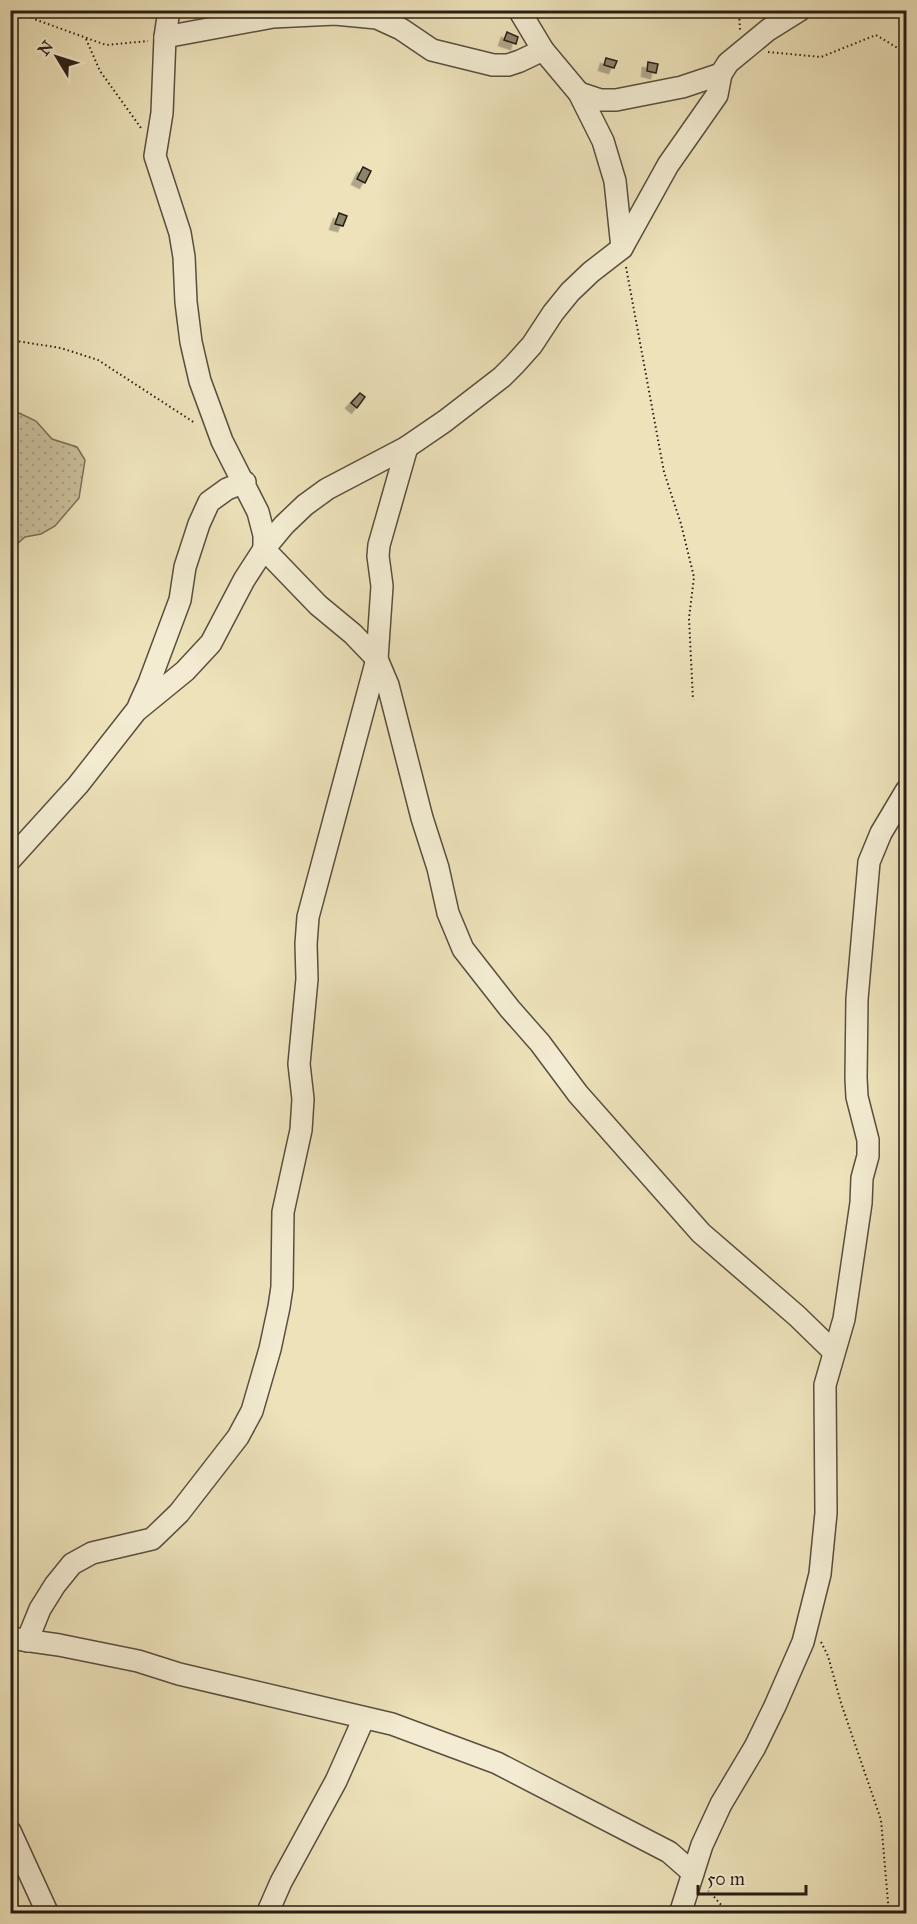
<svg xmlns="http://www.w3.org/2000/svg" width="917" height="1924" viewBox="0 0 917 1924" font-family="'IM FELL Great Primer',serif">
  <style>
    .grass { fill: url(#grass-dots); stroke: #7a705a; stroke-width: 1.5 }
    .building { fill: #8e846b; stroke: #281e16; stroke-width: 1.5; filter: url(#shadow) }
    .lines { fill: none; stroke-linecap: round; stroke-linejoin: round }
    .minor-casing { stroke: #594f3f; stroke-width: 24 }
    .path { stroke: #281e16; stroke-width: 2; stroke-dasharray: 1.5 3; stroke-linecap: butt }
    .minor { stroke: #f3ecd2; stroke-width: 21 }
  </style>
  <defs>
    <pattern id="grass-dots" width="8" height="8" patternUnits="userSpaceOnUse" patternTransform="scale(1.5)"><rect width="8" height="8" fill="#ccc19e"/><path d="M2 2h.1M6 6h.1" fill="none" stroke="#afa587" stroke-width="1.8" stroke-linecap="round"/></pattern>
    <filter id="shadow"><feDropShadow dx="-5.5" dy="5.5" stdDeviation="0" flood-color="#0004"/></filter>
  </defs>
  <rect width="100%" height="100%" fill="#ede2ba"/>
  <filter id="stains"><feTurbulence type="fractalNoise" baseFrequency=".00333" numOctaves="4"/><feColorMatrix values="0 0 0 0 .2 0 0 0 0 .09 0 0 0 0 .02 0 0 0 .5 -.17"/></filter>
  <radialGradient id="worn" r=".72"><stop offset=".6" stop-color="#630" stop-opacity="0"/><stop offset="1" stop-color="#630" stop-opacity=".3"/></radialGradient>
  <polygon class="grass" points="19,413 36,421 52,439 77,447 85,460 79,498 55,526 41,534 25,537 11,549 11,414"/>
  <g class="building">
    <polygon points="507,32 518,37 516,44 504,40"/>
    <polygon points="606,58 617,61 614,68 604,65"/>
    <polygon points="648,62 658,64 656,73 647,71"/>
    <polygon points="363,167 371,171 365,183 357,179"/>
    <polygon points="339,213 347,216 343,226 335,224"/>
    <polygon points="360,393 365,397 357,408 351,403"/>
  </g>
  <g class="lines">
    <g class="minor-casing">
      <g id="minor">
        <polyline points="169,10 165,37 162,113 155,156 180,233 184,257 186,302 191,342 200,381 222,441 258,512 264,535 264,549 318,605 353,634 377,659 388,685 422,818 438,868 448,913 463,949 510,1009 540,1043 578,1094 701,1233 797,1316 834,1352"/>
        <polyline points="519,10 543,50 579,93 603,141 615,181 622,248"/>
        <polyline points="165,37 273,17 335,14 377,18 401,29 432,50 493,65 508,65 520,61 543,50"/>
        <polyline points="579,93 600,100 616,100 682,87 721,74"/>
        <polyline points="139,705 149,683 180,600 185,567 199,524 209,502 227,489 245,482"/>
        <polyline points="10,860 78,785 136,711 185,671 211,643 244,580 264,549 284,525 305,505 327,489 407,447 445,421 502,377 515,364 532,345 553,313 570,292 591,272 622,248 668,165 717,95 721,74 728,63 768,30 800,10"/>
        <polyline points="10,1638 59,1645 138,1661 179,1674 392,1724 497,1763 669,1852 693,1873"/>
        <polyline points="27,1641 40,1609 55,1585 72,1564 92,1553 152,1539 179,1513 238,1437 252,1411 270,1349 279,1307 282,1287 283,1212 301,1130 303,1099 299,1064 307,979 306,944 308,917 377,659 382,586 378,556 379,545 407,447"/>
        <polyline points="10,1831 48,1914"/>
        <polyline points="267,1914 281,1882 336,1781 364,1718"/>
        <polyline points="680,1914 702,1845 721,1804 755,1747 775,1706 803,1642 820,1574 826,1513 825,1385 844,1319 861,1203 862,1178 868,1156 868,1140 857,1097 856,1078 857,999 869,862 881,833 906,791"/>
      </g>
    </g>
    <g class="path">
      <polyline points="20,10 34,19 106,45 148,41"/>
      <polyline points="739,10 740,30"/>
      <polyline points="86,39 100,71 141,128"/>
      <polyline points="901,50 906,53"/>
      <polyline points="768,52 821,57 876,35 901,50 906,49"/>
      <polyline points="626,267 664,472 681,524 694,577 689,618 693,700"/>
      <polyline points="10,340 61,348 98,360 195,423"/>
      <polyline points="821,1642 828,1656 841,1703 881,1820 889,1914"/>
      <polyline points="708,1890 723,1907 726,1914"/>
    </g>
    <use href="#minor" class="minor"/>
  </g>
  <rect width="917" height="1924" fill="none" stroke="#ede2ba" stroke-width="36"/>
  <rect x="12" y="12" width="893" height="1900" fill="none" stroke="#281e16" stroke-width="3"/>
  <rect x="18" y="18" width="881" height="1888" fill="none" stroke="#281e16" stroke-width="1.5"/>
  <g transform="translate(57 57) rotate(308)" stroke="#f3ecd2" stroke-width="4.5" paint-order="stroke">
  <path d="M0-4.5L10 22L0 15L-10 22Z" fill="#281e16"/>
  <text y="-9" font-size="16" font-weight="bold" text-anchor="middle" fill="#281e16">N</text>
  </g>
  <path d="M698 1885v9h108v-9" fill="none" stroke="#281e16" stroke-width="3"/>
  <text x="707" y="1885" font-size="18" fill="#281e16" stroke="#f3ecd2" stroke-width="4.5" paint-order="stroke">50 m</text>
  <rect width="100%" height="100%" filter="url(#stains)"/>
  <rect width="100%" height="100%" fill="url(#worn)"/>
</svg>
